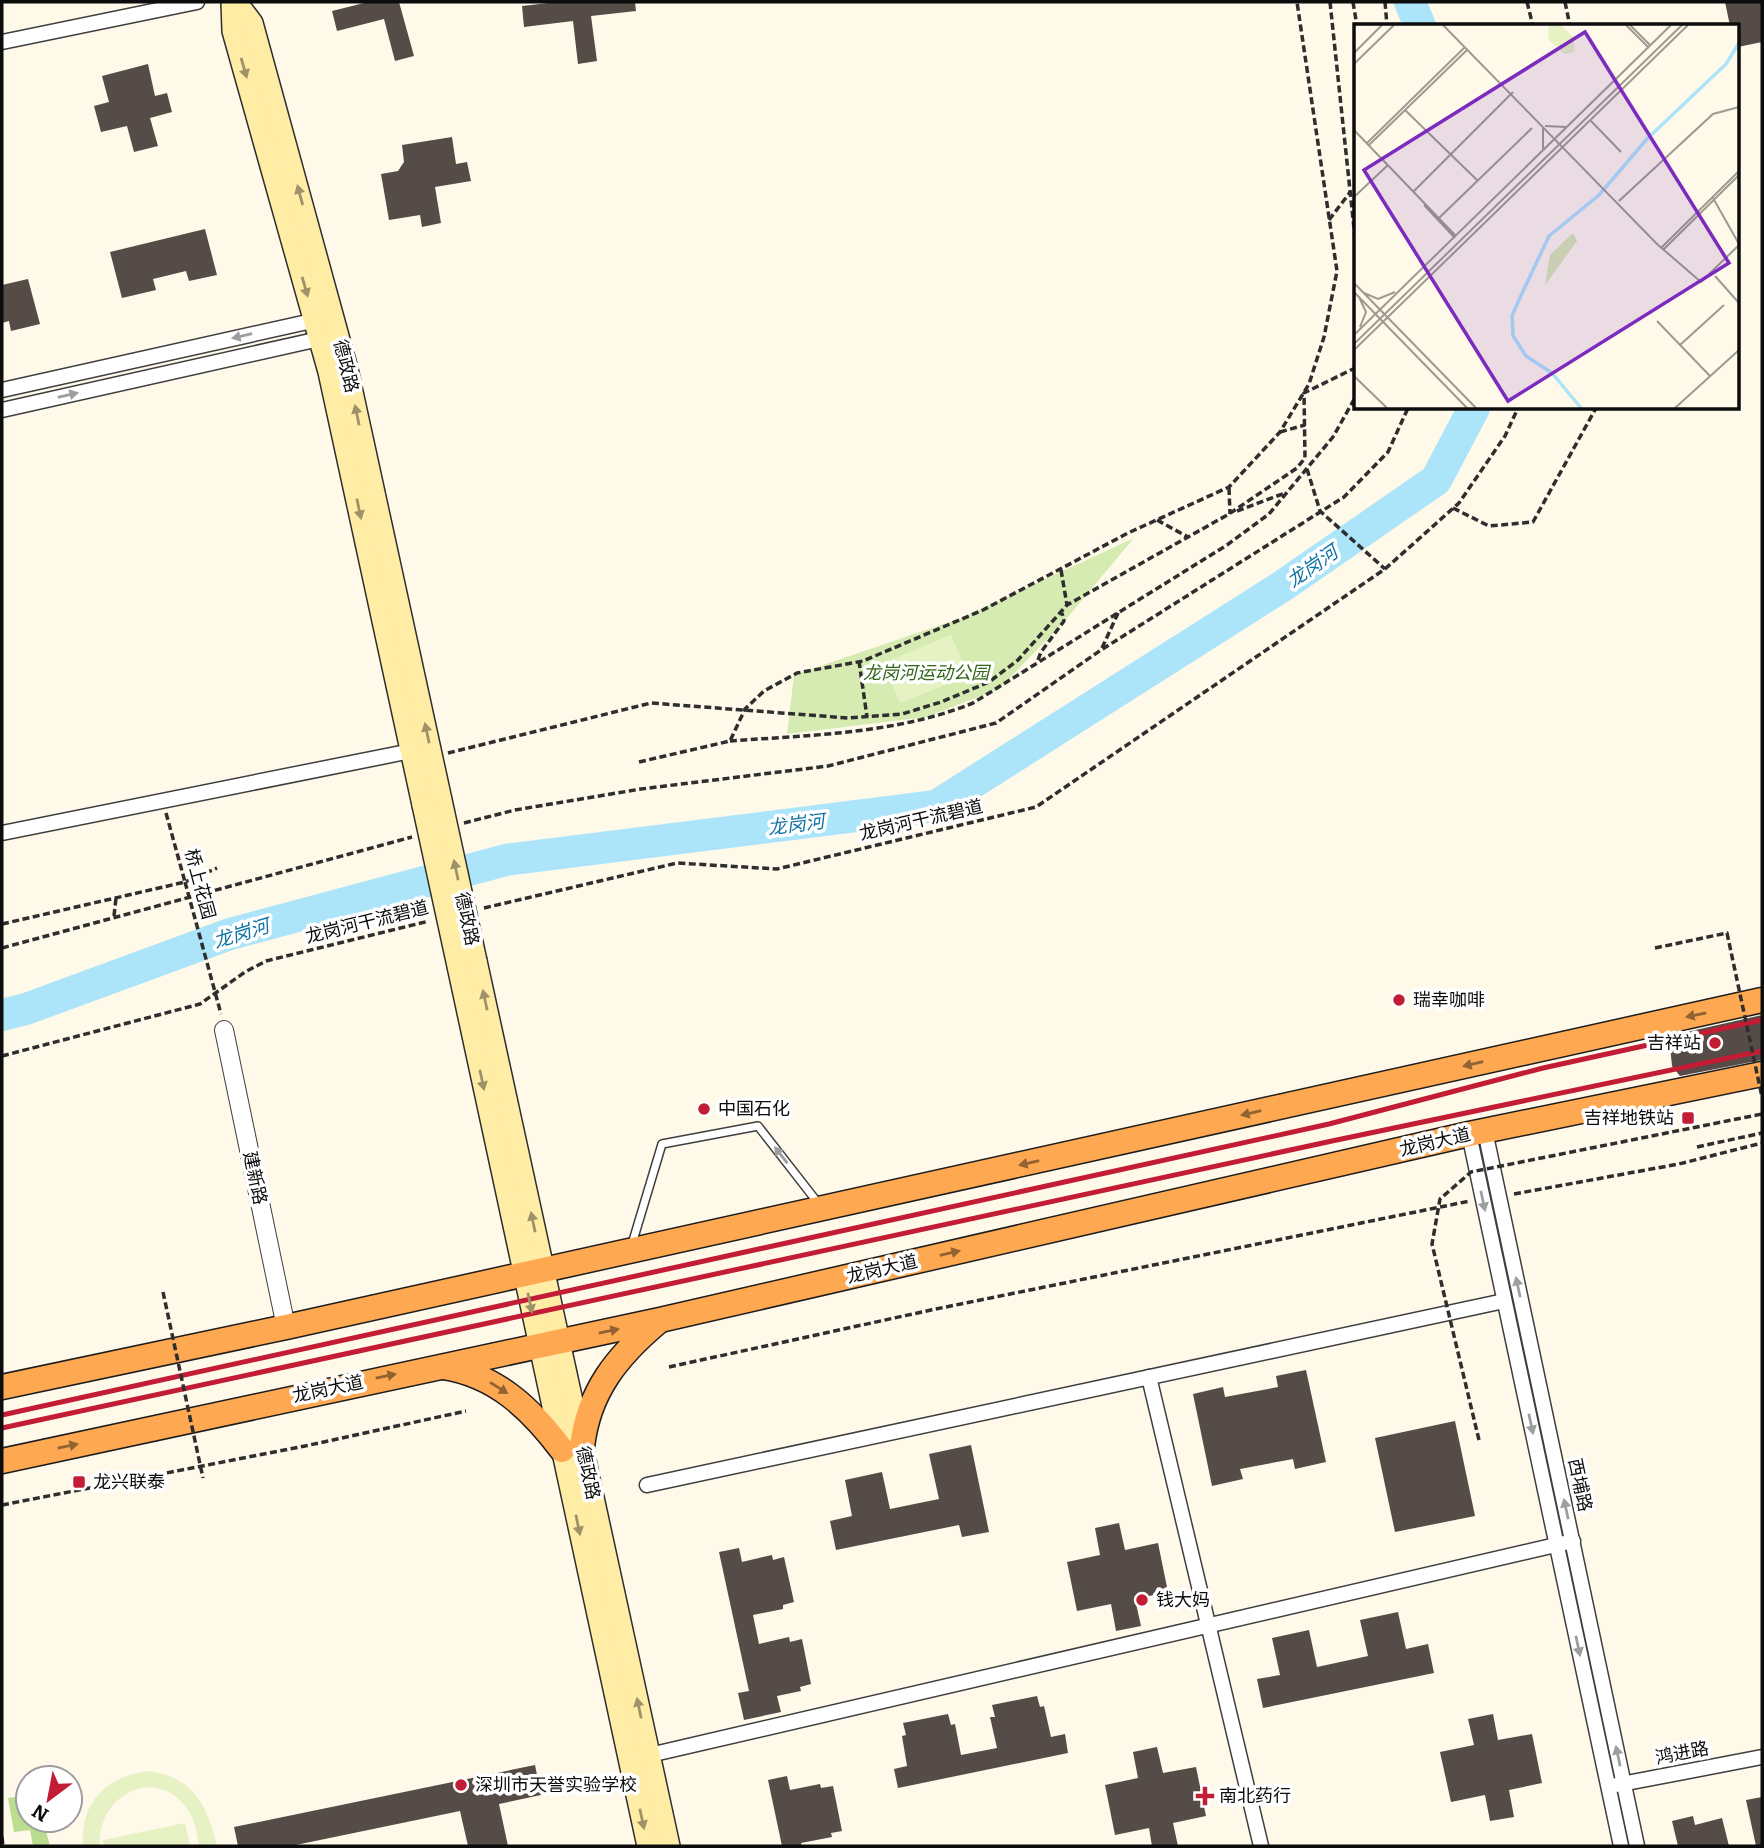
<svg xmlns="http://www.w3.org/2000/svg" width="1764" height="1848" viewBox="0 0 1764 1848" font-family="Bitter,'Noto Sans SC',serif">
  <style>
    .green { fill: #d6ebb2 }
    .forest { fill: #bbdd90 }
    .pitch { fill: #e7f2c4 }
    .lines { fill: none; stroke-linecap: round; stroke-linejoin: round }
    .river { stroke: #ace4fa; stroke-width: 32 }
    .building { fill: #554b47 }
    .service-casing { stroke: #3f3f3f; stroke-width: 10 }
    .minor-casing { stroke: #3f3f3f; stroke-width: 17 }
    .tertiary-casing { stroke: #3f3f3f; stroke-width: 20 }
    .secondary-casing { stroke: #2e2e2e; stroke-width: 24 }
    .trunk-casing { stroke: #1d1d1d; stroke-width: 27 }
    .path { stroke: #2e2e2e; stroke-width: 3.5; stroke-dasharray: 7 3.5; stroke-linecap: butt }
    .service { stroke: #fff; stroke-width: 7 }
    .minor { stroke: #fff; stroke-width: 14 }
    .tertiary { stroke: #fff; stroke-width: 18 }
    .secondary { stroke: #ffeca5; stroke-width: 21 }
    .trunk { stroke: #fea852; stroke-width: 24 }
    .rail { stroke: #c31c35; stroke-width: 5 }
    .secondary-bridge-casing { stroke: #2e2e2e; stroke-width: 24; stroke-linecap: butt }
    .path-bridge { stroke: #2e2e2e; stroke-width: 3.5; stroke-dasharray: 7 3.5; stroke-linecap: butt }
    .secondary-bridge { stroke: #ffeca5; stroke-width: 21 }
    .oneway { fill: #9e9268 }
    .oneway2 { fill: #9e9e9e }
    .oneway3 { fill: #916232 }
    .poi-dot { fill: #c31c35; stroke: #fff; stroke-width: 2.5 }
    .labels { text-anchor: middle; stroke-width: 7; stroke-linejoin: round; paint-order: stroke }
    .street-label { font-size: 18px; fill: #0c0c0c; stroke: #fff }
    .park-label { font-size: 18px; font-style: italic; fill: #316619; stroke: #fff }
    .poi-label { font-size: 18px; fill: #0c0c0c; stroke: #fff; text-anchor: start }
    .water-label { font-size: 19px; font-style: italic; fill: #0f72a4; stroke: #fff }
    .inset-river { fill: none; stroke: #ace4fa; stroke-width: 3.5 }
    .inset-road { fill: none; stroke: #9e9a91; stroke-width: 2 }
    .view { fill: #7b2cbf; fill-opacity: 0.15; stroke: #7b2cbf; stroke-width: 3.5 }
    .inset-edge { fill: none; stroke: #0c0c0c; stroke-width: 3.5 }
  </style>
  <rect width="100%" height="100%" fill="#fff9ea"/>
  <polygon class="green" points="1134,538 1062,624 999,689 926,717 787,734 794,675 964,617"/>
  <polygon class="forest" points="28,1795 28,1820 43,1820 50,1846 33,1846 30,1830 14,1832 8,1798"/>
  <g class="pitch">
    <polygon points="951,635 968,676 900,703 883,663"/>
    <path d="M149 1771C193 1777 208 1806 217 1846H199C197 1834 195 1820 188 1810 157 1764 96 1795 100 1846H83C79 1803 108 1775 149 1771Z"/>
    <polygon points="185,1823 190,1846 104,1846 103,1840"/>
  </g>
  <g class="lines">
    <g class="river">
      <polyline points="1410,2 1420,26"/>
      <polyline points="2,1015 26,1009 230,934 506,860 936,806 1284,585 1436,480 1474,408"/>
    </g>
  </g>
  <g class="building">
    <polygon points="368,2 399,2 414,56 395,61 384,19 337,31 332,11"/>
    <polygon points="557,2 635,2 636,11 591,16 597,61 578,64 573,21 524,27 522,6"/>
    <polygon points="1725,2 1762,2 1762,42 1738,47 1738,26 1730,26"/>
    <polygon points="148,64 155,96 167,93 172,112 150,118 158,146 134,152 127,126 101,132 94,106 109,102 102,76"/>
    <polygon points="452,137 456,164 467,162 471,181 435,187 441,223 422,227 420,215 389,220 381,174 398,171 404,162 402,145"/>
    <polygon points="205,229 217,275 189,281 186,271 153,279 156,290 122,298 110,252"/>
    <polygon points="28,279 40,324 11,331 9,321 2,323 2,285"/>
    <polygon points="1762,1015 1762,1060 1680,1076 1672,1066 1669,1036"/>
    <polygon points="1306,1370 1326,1462 1295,1469 1293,1459 1240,1469 1243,1479 1212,1486 1193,1394 1223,1387 1225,1397 1278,1387 1276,1376"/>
    <polygon points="1455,1421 1475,1516 1395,1532 1375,1438"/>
    <polygon points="971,1445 989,1532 962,1537 959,1525 836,1550 830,1521 852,1516 845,1480 882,1472 890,1509 939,1499 929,1454"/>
    <polygon points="1119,1523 1125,1550 1158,1543 1168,1592 1135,1599 1141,1626 1116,1631 1111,1604 1077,1611 1067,1562 1100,1555 1095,1528"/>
    <polygon points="739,1548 742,1562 772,1555 773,1560 784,1557 794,1602 783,1605 783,1609 753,1615 759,1644 789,1637 790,1642 802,1639 811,1684 800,1687 801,1691 777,1696 781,1712 744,1720 738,1693 749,1691 719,1552"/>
    <polygon points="1398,1612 1406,1649 1428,1644 1434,1673 1263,1708 1257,1679 1280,1675 1272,1638 1309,1630 1317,1667 1368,1656 1360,1620"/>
    <polygon points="1037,1696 1040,1707 1044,1706 1051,1737 1065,1734 1068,1753 898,1788 894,1769 907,1766 902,1736 906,1735 903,1723 948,1714 951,1725 955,1724 961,1755 997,1748 990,1717 995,1717 992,1705"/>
    <polygon points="1493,1714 1498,1740 1532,1734 1542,1783 1509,1790 1514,1817 1490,1821 1485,1795 1451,1802 1440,1752 1474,1745 1468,1719"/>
    <polygon points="1157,1747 1163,1773 1196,1767 1206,1816 1173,1823 1178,1846 1152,1846 1149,1828 1115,1835 1105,1785 1138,1778 1133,1752"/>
    <polygon points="535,1765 541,1795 499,1804 508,1846 468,1846 460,1811 291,1846 238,1846 234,1827"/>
    <polygon points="787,1776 790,1790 820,1784 821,1788 833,1786 842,1831 831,1833 832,1837 801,1843 802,1846 782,1846 768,1780"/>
    <polygon points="1762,1797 1762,1846 1756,1846 1746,1800"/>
    <polygon points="1693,1816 1695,1825 1722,1818 1729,1846 1678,1846 1672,1821"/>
  </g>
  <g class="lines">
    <g class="service-casing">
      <polyline id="service" points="632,1244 662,1144 758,1126 818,1203"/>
    </g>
    <g class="minor-casing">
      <g id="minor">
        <polyline points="2,42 197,2"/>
        <polyline points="2,390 321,319"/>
        <polyline points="2,410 328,337"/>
        <polyline points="2,833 411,751"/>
        <polyline points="1485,1131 1637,1846"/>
        <polyline points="1469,1134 1621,1846"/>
        <polyline points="1149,1377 1261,1846"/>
        <polyline points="647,1485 1504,1301"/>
        <polyline points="641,1757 1573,1541"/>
        <polyline points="1616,1785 1762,1757"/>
      </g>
    </g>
    <g class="tertiary-casing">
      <polyline id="tertiary" points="224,1030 286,1327"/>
    </g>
    <g class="secondary-casing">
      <g id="secondary">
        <polyline points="232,2 233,31 329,372 423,805"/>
        <polyline points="236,2 252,23 347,369 441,800"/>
        <polyline points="476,961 669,1846"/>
        <polyline points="458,966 648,1846"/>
      </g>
    </g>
    <g class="trunk-casing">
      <g id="trunk">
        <path d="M443 1367C496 1375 531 1409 562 1450"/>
        <polyline points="2,1387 286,1327 1762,1000"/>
        <path d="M582 1447C588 1392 617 1356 659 1321"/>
        <polyline points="2,1461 660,1320 1469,1134 1762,1074"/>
      </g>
    </g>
    <g class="path">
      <polyline points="1330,2 1356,247"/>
      <polyline points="1353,2 1357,26"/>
      <polyline points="1385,2 1387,26"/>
      <polyline points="1527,2 1533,26"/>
      <polyline points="1565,2 1570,26"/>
      <polyline points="1329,220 1351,191"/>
      <polyline points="1280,432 1305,425"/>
      <polyline points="1307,469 1320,511 1385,569"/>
      <polyline points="1229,488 1230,514"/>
      <polyline points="1453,508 1489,526 1533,522 1596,408"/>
      <polyline points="1237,511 1285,493"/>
      <polyline points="1157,520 1188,537"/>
      <polyline points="1061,570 1067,605"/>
      <polyline points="1102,648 1119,611"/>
      <polyline points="1038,660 1041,652 1064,621 1062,613"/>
      <polyline points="859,661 867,717"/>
      <path d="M730 741C810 735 897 734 973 703L1227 545 1269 514 1333 437 1356 396"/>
      <polyline points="448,753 651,703 848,718 902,714 941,702 989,682 1018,660 1067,605 1229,514 1297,468 1305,458 1304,393 1355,368 1356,361"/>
      <polyline points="639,762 730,741 745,709 764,691 797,673 863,661 983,610 1128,533 1229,487 1280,432 1309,384 1324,337 1337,271 1297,2"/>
      <polyline points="166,813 185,882"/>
      <polyline points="464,823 515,810 641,789 828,766 996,723 1101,650 1344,497 1388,452 1408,408"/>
      <polyline points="484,908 677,863 777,869 1036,807 1385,569 1459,503 1505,436 1518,408"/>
      <polyline points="114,916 116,898"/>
      <polyline points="2,924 185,882 217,868"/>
      <polyline points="2,948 412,837"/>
      <polyline points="2,1056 200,1004 245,972 266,961 429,921"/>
      <polyline points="1697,1147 1762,1133"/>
      <polyline points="1514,1194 1679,1164 1762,1143"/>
      <polyline points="669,1367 931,1310 1470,1201"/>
      <polyline points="2,1505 305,1446 466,1411"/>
      <polyline points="2,1837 3,1846"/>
    </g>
    <use href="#service" class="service"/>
    <use href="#minor" class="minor"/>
    <use href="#tertiary" class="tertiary"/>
    <use href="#secondary" class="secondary"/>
    <use href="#trunk" class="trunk"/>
    <g class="rail">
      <polyline points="2,1415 1329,1124 1543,1068 1762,1020"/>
      <polyline points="2,1428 1332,1141 1762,1051"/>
    </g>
    <g class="secondary-bridge-casing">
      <g id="secondary-bridge">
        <polyline points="441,800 476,961"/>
        <polyline points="423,805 458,966"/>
      </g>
    </g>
    <g class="path-bridge">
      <polyline points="185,882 221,1014"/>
      <polyline points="1655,948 1727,933 1762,1097"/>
      <polyline points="163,1292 203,1478"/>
      <polyline points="1479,1440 1432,1244 1440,1199 1471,1172 1762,1114"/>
    </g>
    <use href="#secondary-bridge" class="secondary-bridge"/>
  </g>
  <defs><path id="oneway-solid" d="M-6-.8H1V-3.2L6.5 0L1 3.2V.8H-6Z" transform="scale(1.75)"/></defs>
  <g class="oneway">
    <use href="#oneway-solid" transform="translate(244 68) rotate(74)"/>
    <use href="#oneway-solid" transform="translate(300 195) rotate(-105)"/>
    <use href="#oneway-solid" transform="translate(305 287) rotate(74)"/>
    <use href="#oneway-solid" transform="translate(357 415) rotate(-102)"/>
    <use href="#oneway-solid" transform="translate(359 509) rotate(78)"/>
    <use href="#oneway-solid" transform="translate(427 733) rotate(-102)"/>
    <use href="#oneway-solid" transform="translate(456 870) rotate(-102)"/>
    <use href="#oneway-solid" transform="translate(485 1000) rotate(-102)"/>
    <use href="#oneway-solid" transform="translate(482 1080) rotate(78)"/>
    <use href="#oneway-solid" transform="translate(533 1222) rotate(-102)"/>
    <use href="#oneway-solid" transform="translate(530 1303) rotate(78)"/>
    <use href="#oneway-solid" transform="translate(578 1525) rotate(78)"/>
    <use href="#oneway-solid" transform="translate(639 1708) rotate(-102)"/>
    <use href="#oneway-solid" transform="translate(642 1819) rotate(78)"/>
  </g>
  <g class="oneway2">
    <use href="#oneway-solid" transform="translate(242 336) rotate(167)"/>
    <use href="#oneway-solid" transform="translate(68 395) rotate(-13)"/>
    <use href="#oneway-solid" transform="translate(781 1155) rotate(-128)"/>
    <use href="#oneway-solid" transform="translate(1483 1201) rotate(78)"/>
    <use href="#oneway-solid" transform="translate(1518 1287) rotate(-102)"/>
    <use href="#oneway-solid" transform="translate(1531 1424) rotate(78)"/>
    <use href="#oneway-solid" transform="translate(1566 1509) rotate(-102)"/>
    <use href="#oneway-solid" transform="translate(1578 1646) rotate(78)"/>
    <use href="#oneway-solid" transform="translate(1618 1756) rotate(-102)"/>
  </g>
  <g class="oneway3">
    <use href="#oneway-solid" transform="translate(1696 1015) rotate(168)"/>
    <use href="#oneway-solid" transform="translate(1473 1064) rotate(167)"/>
    <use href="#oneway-solid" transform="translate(1251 1113) rotate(167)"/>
    <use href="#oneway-solid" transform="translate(1029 1163) rotate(167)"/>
    <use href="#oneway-solid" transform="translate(950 1253) rotate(-13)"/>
    <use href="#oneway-solid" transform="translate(609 1331) rotate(-12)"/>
    <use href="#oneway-solid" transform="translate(386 1376) rotate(-12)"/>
    <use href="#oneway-solid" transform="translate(499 1388) rotate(32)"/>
    <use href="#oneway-solid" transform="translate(68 1446) rotate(-12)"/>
  </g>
  <g class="poi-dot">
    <circle cx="1399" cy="1000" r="7"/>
    <circle cx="1715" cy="1043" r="7"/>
    <circle cx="704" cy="1109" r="7"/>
    <rect x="1681" y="1111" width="14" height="14" rx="3.5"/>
    <rect x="72" y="1475" width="14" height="14" rx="3.5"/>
    <circle cx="1142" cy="1600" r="7"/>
    <circle cx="461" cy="1785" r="7"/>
    <path d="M1201.5 1785.5h7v7h7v7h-7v7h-7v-7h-7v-7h7z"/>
  </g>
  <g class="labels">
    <g class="street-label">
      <text transform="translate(346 366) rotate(76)" y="6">德政路</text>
      <text transform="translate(921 820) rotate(-13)" y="6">龙岗河干流碧道</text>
      <text transform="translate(200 884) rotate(75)" y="6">桥上花园</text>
      <text transform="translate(467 919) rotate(78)" y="6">德政路</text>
      <text transform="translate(367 922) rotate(-14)" y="6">龙岗河干流碧道</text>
      <text transform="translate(1435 1142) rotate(-13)" y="6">龙岗大道</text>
      <text transform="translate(255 1178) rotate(78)" y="6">建新路</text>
      <text transform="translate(882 1269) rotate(-13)" y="6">龙岗大道</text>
      <text transform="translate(328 1389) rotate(-12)" y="6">龙岗大道</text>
      <text transform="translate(588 1473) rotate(78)" y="6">德政路</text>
      <text transform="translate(1580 1485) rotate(78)" y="6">西埔路</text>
      <text transform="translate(1682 1753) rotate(-11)" y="6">鸿进路</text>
    </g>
    <g class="park-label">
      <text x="926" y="679">龙岗河运动公园</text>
    </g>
    <g class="poi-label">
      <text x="1413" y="1006">瑞幸咖啡</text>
      <text x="1701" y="1049" text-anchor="end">吉祥站</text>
      <text x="718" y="1115">中国石化</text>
      <text x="1674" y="1124" text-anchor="end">吉祥地铁站</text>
      <text x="93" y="1488">龙兴联泰</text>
      <text x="1156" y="1606">钱大妈</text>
      <text x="475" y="1791">深圳市天誉实验学校</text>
      <text x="1219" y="1802">南北药行</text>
    </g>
    <g class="water-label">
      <text transform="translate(1312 566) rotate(-35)" y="7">龙岗河</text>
      <text transform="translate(796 824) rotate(-7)" y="7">龙岗河</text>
      <text transform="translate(241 933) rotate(-17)" y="7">龙岗河</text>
    </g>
  </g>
  <g transform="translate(1354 24)">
    <rect width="385" height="385" fill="#fff9ea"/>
    <path d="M219 209 223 217 191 261 196 231Z" fill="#d6ebb2"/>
    <path d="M195 1H207L220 14V28L210 30 194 15Z" fill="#e7f2c4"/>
    <path class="inset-river" d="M227 384 198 349 172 332 159 312 158 292 164 278 195 212 245 171 293 115 372 40 385 19"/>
    <path class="inset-road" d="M89 1 303 220 347 258M272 1 294 23M276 1 296 21M0 29 28 1M0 40 40 1M51 86 124 157M237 97 267 128M191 102 212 103M189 103V125M0 106 101 211M13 119 111 23M15 121 113 26M59 168 159 68M0 173 34 141M359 174 385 220M265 177 359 90 385 83M70 181 101 214M85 194 178 104M307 224 385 147M309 226 385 151M361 252 385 279M347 258 385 221M0 259 122 384M0 268 113 384M10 269 24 275 41 268M5 273 12 288 6 303M303 297 356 352M0 311 317 1M0 320 328 1M326 321 370 281M0 326 334 1M0 352 33 384M321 384 385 326"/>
    <path class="view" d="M231 8 375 239 154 377 10 146Z"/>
    <rect width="385" height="385" class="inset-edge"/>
  </g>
  <rect width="1764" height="1848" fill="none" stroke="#0c0c0c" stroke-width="7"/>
  <g transform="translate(49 1799) rotate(212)"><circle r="33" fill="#ffffff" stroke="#9e9e9e" stroke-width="2"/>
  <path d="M0-5L12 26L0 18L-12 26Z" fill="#c31c35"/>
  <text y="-10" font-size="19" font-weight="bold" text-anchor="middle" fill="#0c0c0c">N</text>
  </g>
</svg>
